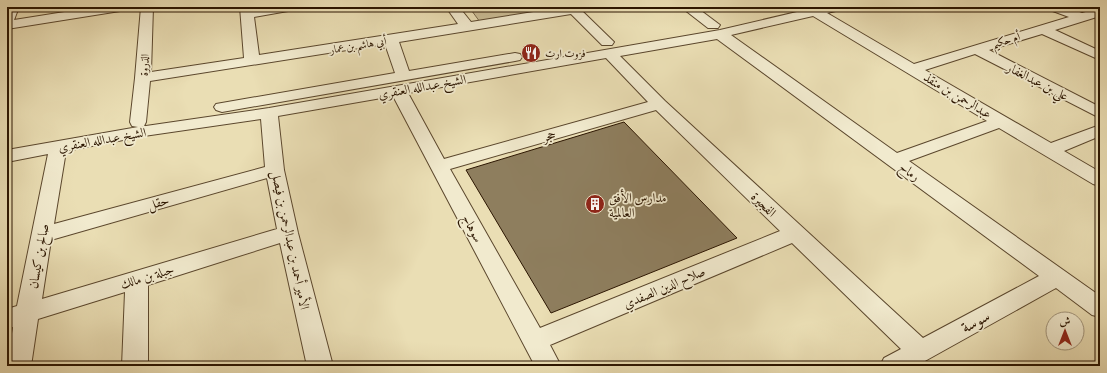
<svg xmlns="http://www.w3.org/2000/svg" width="1107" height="373" viewBox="0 0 1107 373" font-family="'EB Garamond',Amiri,serif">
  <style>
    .green { fill: #cabc95; stroke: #7a684a }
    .building { fill: #8e7e5e; stroke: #2b1500 }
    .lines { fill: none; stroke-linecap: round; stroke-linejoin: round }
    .minor-casing { stroke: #5b472d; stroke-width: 2 }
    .minor { fill: #f1eace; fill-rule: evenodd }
    .labels { text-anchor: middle; stroke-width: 3.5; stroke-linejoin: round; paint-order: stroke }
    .far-street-label { font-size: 11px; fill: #2b1500; stroke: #f1eace }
    .far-poi-label { font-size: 11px; fill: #2b1500; stroke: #f1eace; text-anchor: start }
    .street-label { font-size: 13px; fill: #2b1500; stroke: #f1eace }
    .poi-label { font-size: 13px; fill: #2b1500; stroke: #f1eace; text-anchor: start }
    .near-street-label { font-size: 16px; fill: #2b1500; stroke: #f1eace }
  </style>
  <rect width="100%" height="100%" fill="#eadeb4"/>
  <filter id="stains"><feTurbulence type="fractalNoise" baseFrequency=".005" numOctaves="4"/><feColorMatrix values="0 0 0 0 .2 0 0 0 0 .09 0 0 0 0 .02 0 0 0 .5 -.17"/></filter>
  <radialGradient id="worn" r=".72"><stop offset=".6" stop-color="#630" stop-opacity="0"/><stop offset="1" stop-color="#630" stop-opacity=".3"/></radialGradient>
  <polygon class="green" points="469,7 559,7 559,8 480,22"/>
  <polygon class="building" points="624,122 737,238 551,313 466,170"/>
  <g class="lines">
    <g class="minor-casing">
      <g id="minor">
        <polygon points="7,7 19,7 14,20 96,7 126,7 120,11 7,29"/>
        <path d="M141 7H153L151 72 244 58 240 7H252L253 9 265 7H294L288 11 254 17 259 55 458 24 446 7H459L471 22 565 7H578L614 42 612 45H602L571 14 399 42 409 71 515 53 520 54 522 57 520 60 515 61 222 112 216 110 214 107 216 104 395 73 385 44 150 81 146 122 144 126 139 127 269 108 720 30 818 7H841L840 10 827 13 914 64 1069 17 1050 10 1049 7H1066L1082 13 1100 8V16L1055 30 1100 51V60L1042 34 989 50 1100 107V118L975 54 925 70 1051 143 1100 125V136L1064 151 1100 172V186L1093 184 999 128 909 161 1100 296V317L1092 315 1056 288 916 366H880L884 358 901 349 792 243 550 345 561 366H535L393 96 278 116 284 170 298 233 333 366H307L280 243 148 285V366H122L125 292 38 319 31 366H7L13 327 7 329V309L17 306 48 154 7 162V150L138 127 132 126 130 122 135 78ZM813 16 987 121 897 153 731 35ZM717 39 1039 276 923 338 665 101 620 56ZM606 58 648 102 444 159 408 93ZM656 110 780 231 540 328 450 169ZM261 119 265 167 54 224 66 151 144 136ZM267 178 277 229 42 299 51 240Z"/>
        <polygon points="681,7 696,7 720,25 718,28 708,28"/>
      </g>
    </g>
    <use href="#minor" class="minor"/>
  </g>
  <defs>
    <g id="restaurant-disc" transform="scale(1)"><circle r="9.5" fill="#8f2418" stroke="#f1eace"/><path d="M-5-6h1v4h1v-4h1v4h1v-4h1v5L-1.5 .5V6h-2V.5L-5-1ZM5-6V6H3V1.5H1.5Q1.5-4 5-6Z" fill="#fff"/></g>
    <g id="building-disc" transform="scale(1)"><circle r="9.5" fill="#8f2418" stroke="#f1eace"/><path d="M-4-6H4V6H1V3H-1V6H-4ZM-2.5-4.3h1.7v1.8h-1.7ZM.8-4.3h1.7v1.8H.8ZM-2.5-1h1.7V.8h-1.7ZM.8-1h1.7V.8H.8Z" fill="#fff"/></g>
  </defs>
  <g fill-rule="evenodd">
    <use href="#restaurant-disc" x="531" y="53"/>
    <use href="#building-disc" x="595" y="204"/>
  </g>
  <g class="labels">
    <g class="far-street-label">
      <text transform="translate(1006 40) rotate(-17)" y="4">أم حكيم</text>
      <text transform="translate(358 45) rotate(-9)" y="4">أبي هاشم بن عمار</text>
      <text transform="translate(144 65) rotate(-87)" y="4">الذروة</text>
    </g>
    <g class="far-poi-label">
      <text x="545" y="57">فروت ارت</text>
    </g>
    <g class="street-label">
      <text transform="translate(1038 81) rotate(27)" y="5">علي بن عبدالغفار</text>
      <text transform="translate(422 86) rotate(-10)" y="5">الشيخ عبدالله العنقري</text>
      <text transform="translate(958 95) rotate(31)" y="5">عبدالرحمن بن منقذ</text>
      <text transform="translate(549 135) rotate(-16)" y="5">حجر</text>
      <text transform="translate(102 139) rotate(-10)" y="5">الشيخ عبدالله العنقري</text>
      <text transform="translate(910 171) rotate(36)" y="5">رماح</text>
      <text transform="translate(158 202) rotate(-16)" y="5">حقل</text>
      <text transform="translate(764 204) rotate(44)" y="5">الفجيرة</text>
      <text transform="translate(473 228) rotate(62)" y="5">سوهاج</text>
      <text transform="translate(291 240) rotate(78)" y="5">الأمير أحمد بن عبدالرحمن بن فيصل</text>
      <text transform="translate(38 256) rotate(-80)" y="5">صالح بن كيسان</text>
      <text transform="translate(147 276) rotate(-17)" y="5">جبلة بن مالك</text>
      <text transform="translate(664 287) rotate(-23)" y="5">صلاح الدين الصفدي</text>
    </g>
    <g class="poi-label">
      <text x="609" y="202">مدارس الأفق<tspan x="609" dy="15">العالمية</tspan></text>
    </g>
    <g class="near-street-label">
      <text transform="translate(975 321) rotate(-28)" y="6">سوسة</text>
    </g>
  </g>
  <rect width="1107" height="373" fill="none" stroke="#eadeb4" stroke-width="24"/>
  <rect x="8" y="8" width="1091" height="357" fill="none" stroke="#2b1500" stroke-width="2"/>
  <rect x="12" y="12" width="1083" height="349" fill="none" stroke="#2b1500"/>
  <g transform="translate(1065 331)"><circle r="19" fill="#f1eace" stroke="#a2957c"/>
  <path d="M0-3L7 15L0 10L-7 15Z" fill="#8f2418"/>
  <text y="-6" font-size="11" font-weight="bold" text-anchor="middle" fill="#2b1500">ش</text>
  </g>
  <rect width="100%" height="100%" filter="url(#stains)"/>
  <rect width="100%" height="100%" fill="url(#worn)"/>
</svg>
